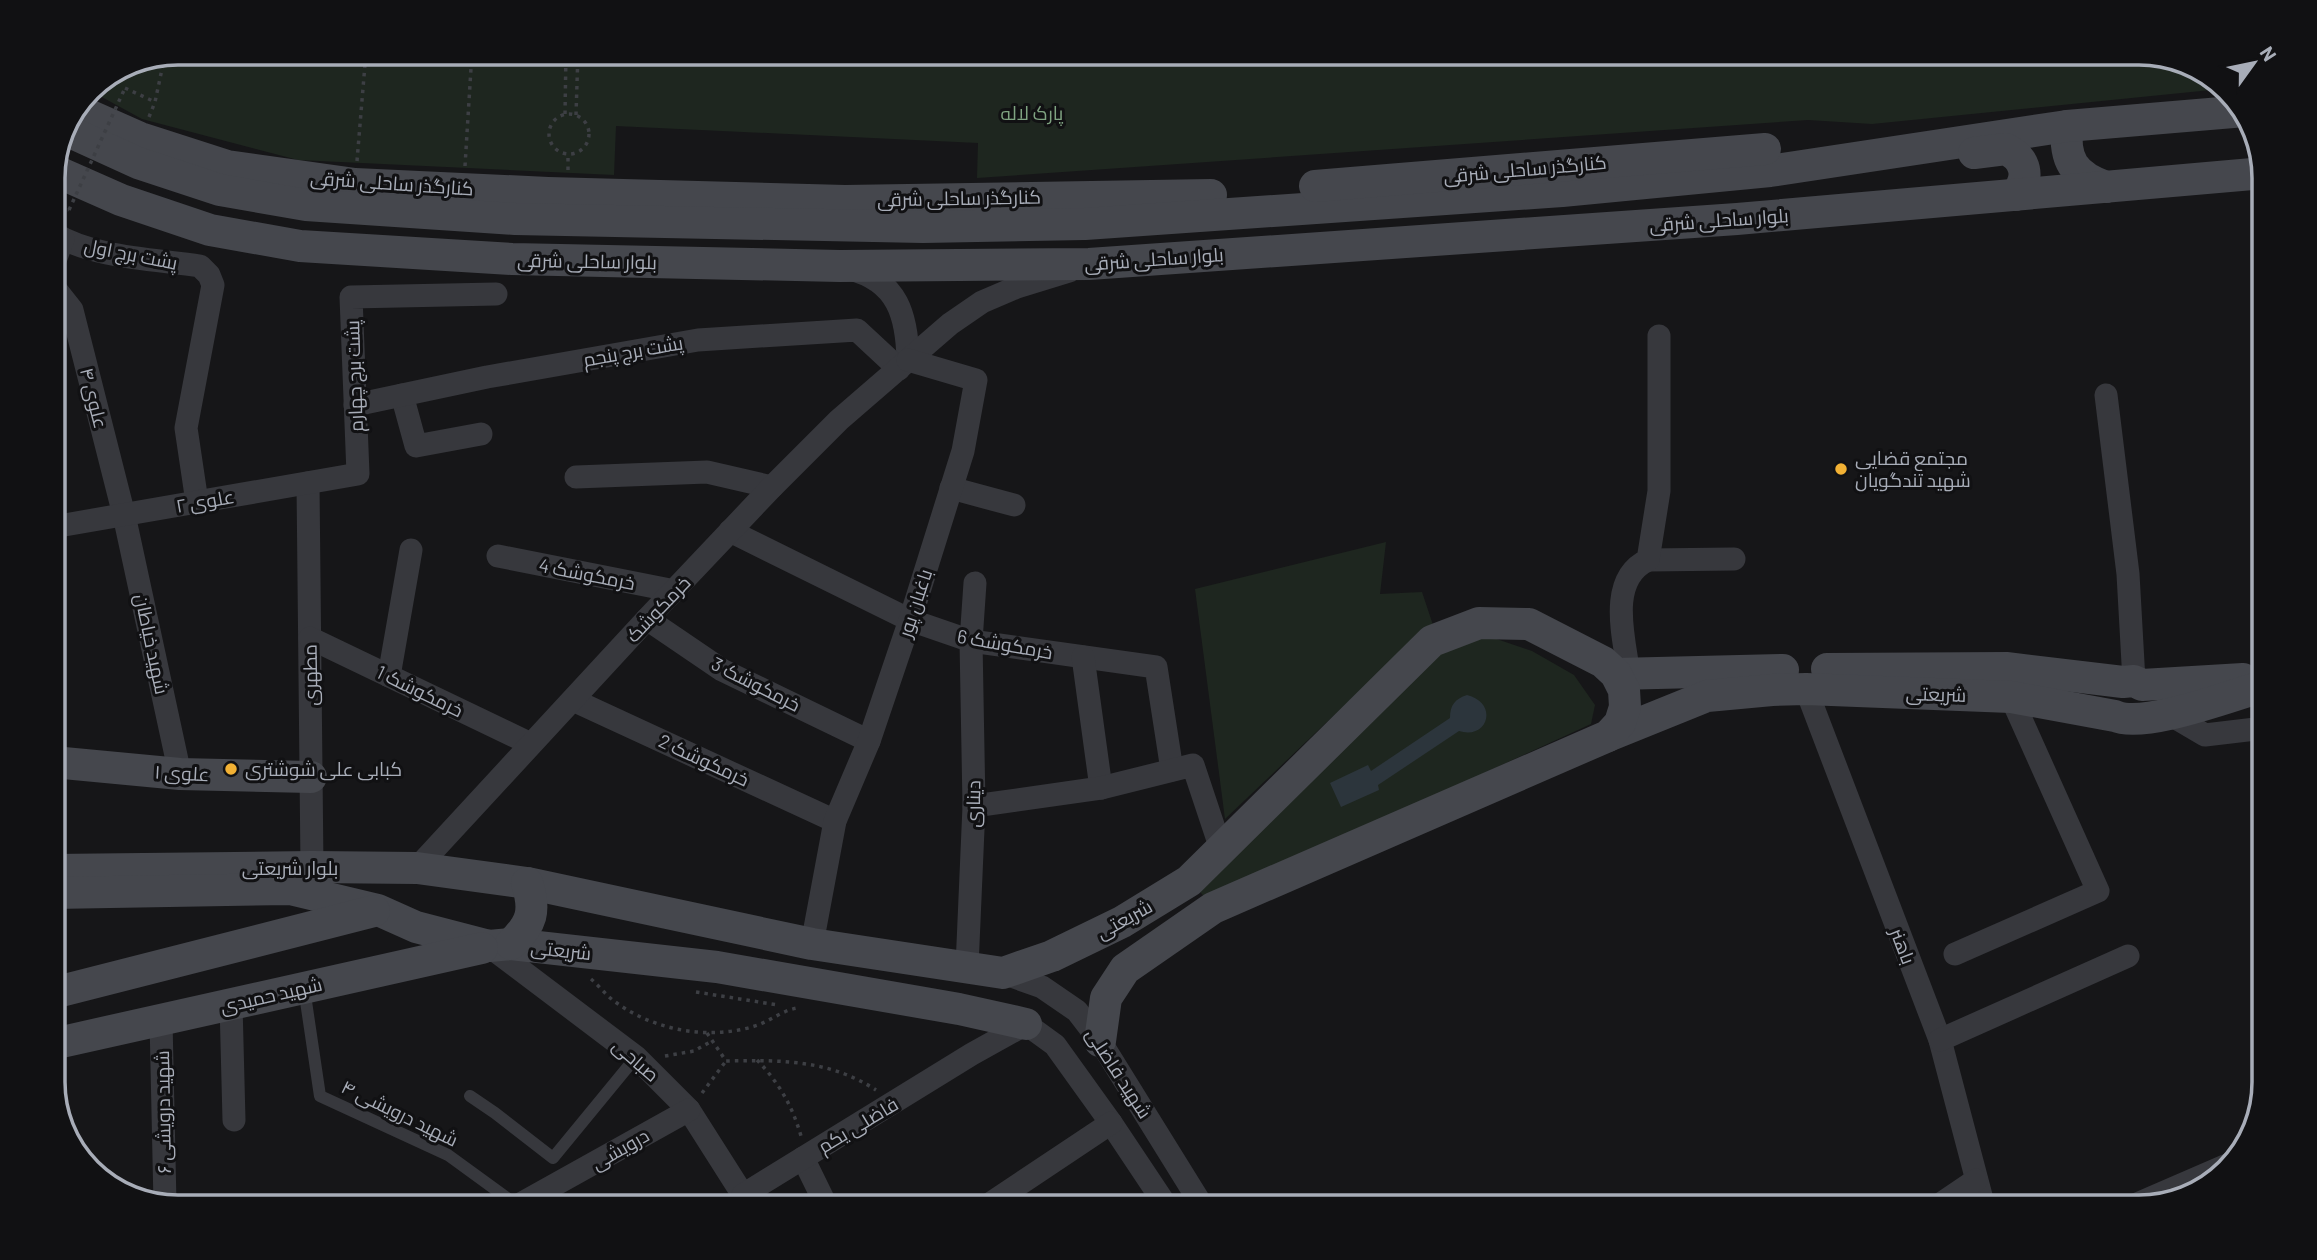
<svg xmlns="http://www.w3.org/2000/svg" width="2317" height="1260" viewBox="0 0 2317 1260" font-family="Barlow,Cairo,sans-serif">
  <style>
    .green { fill: #1e261f }
    .water { fill: #2c353c }
    .lines { fill: none; stroke-linecap: round; stroke-linejoin: round }
    .path { stroke: #3d3f44; stroke-width: 3.5; stroke-dasharray: 3.5 5; stroke-linecap: butt }
    .lane { stroke: #37383d; stroke-width: 12 }
    .street { stroke: #37383d; stroke-width: 23 }
    .secondary { stroke: #45474d; stroke-width: 32 }
    .path-bridge { stroke: #3d3f44; stroke-width: 3.5; stroke-dasharray: 3.5 5; stroke-linecap: butt }
    .poi-dot { fill: #f2b134; stroke: #111113; stroke-width: 2.5 }
    .labels { text-anchor: middle; stroke-width: 6; stroke-linejoin: round; paint-order: stroke }
    .park-label { font-size: 19px; fill: #7fa381; stroke: #111113 }
    .street-label { font-size: 19px; fill: #a8adb8; stroke: #111113 }
    .poi-label { font-size: 19px; fill: #a8adb8; stroke: #111113; text-anchor: start }
    .rim { fill: none; stroke: #a8adb8; stroke-width: 3.5 }
  </style>
  <rect width="100%" height="100%" fill="#161618"/>
  <g class="green">
    <polygon points="178,52 2139,52 2195,66 2221,89 1872,124 1808,120 977,178 978,143 616,126 614,175 298,160 142,119 89,90 130,62"/>
    <polygon points="1386,542 1380,594 1422,592 1434,628 1411,642 1225,819 1195,589"/>
    <polygon points="1479,633 1532,651 1574,675 1595,705 1591,724 1207,900 1196,887 1435,651"/>
  </g>
  <path class="water" d="M1467 695C1499 703 1488 740 1459 731L1378 785 1379 790 1341 807 1330 783 1368 765 1371 771 1450 718C1450 705 1455 699 1467 695Z"/>
  <g class="lines">
    <g class="path">
      <polyline points="558,52 577,53"/>
      <polyline points="125,88 155,102"/>
      <circle cx="569" cy="134" r="20"/>
      <polyline points="565,114 566,52"/>
      <polyline points="576,115 578,52"/>
      <polyline points="149,117 155,102 165,55"/>
      <polyline points="357,161 366,52"/>
      <polyline points="465,166 472,52"/>
      <polyline points="568,170 568,155"/>
      <polyline points="53,202 69,210"/>
      <path d="M591 979C599 986 606 995 614 1001 654 1031 711 1041 758 1025 771 1020 784 1010 797 1008"/>
      <polyline points="696,992 778,1005"/>
      <path d="M707 1033 726 1061C780 1060 828 1059 876 1090"/>
      <polyline points="665,1056 694,1051 712,1041"/>
      <path d="M757 1060C779 1083 792 1105 801 1136"/>
      <polyline points="702,1093 726,1061"/>
    </g>
    <g class="lane">
      <polyline points="304,988 320,1096 448,1155 518,1206"/>
      <polyline points="470,1096 495,1113 553,1158 636,1057"/>
    </g>
    <g class="street">
      <path d="M53 233C93 258 153 259 200 266L209 275 213 285 186 428 197 502"/>
      <polyline points="53,266 63,239"/>
      <path d="M850 269C898 281 907 316 908 360"/>
      <polyline points="53,286 72,310 124,515 180,774"/>
      <polyline points="402,395 416,446 481,434"/>
      <polyline points="2106,395 2128,574 2134,681"/>
      <polyline points="355,405 487,377 698,340 857,330 899,369"/>
      <polyline points="576,477 707,472 772,487"/>
      <polyline points="308,483 312,867"/>
      <polyline points="951,488 1014,505"/>
      <polyline points="53,527 358,474 351,297 496,294"/>
      <polyline points="730,531 910,620 971,641 1156,667 1172,770"/>
      <polyline points="498,556 675,591"/>
      <polyline points="1648,560 1734,559"/>
      <polyline points="647,619 722,670 869,741"/>
      <polyline points="310,638 531,744"/>
      <polyline points="1083,657 1101,788"/>
      <path d="M1629 674C1624 638 1607 579 1648 560L1659 491V336"/>
      <polyline points="389,676 411,550"/>
      <polyline points="1806,689 1940,1040 1984,1207"/>
      <polyline points="573,700 835,821"/>
      <polyline points="2171,715 2205,735 2264,728"/>
      <polyline points="974,806 1101,788 1193,765 1221,849"/>
      <polyline points="417,868 647,619 772,487 839,420 950,324 982,302 1017,287 1069,271"/>
      <polyline points="812,944 835,821 869,741 910,620 963,451 976,380 908,360"/>
      <polyline points="489,946 636,1057 689,1110 743,1195 747,1207"/>
      <polyline points="1955,954 2098,891 2011,697"/>
      <polyline points="967,967 974,806 971,641 975,583"/>
      <polyline points="1003,973 1042,987 1077,1011 1100,1041 1203,1207"/>
      <polyline points="231,1004 234,1120"/>
      <polyline points="161,1020 165,1204"/>
      <polyline points="1940,1040 2128,956"/>
      <polyline points="803,1158 827,1207"/>
      <polyline points="743,1195 972,1054 1026,1024 1055,1045 1111,1123 1167,1207"/>
      <polyline points="515,1207 689,1110"/>
      <polyline points="985,1207 1111,1123"/>
      <polyline points="1936,1207 1976,1180"/>
      <polyline points="2130,1207 2227,1165"/>
    </g>
    <g class="secondary">
      <polyline points="79,111 140,138 227,166 355,184 548,193 845,201 1211,195"/>
      <path d="M2067 126C2064 160 2073 175 2106 187"/>
      <polyline points="70,132 138,163 220,190 306,205 515,219 923,227 1085,224 1562,191 1770,171 2067,126 2245,111"/>
      <path d="M1974 153 2006 149C2026 159 2031 178 2015 195"/>
      <polyline points="53,170 121,200 210,230 300,246 512,259 840,266 1089,264 1737,219 2264,173"/>
      <polyline points="1315,186 1765,149"/>
      <polyline points="1827,669 2006,668 2123,682 2134,681 2142,685 2243,679"/>
      <polyline points="1616,674 1783,670"/>
      <path d="M1608 736 1707 696 1772 690 1806 689 2011 697 2115 716C2144 729 2232 695 2264 686"/>
      <polyline points="53,762 180,774 311,777"/>
      <polyline points="53,870 312,867 417,868 527,883 812,944 1003,973 1052,956 1122,922 1189,881 1432,641 1479,623 1529,624 1603,662 1616,674 1624,690 1625,707 1620,723 1608,736 1213,908 1125,969 1106,998 1100,1041"/>
      <polyline points="53,893 290,889 378,910 416,927 489,946 511,944 717,967 959,1009 1026,1024"/>
      <path d="M511 944C532 924 536 911 527 883"/>
      <polyline points="53,993 374,911"/>
      <polyline points="53,1044 482,948"/>
    </g>
    <polyline class="path-bridge" points="69,210 125,88"/>
  </g>
  <g class="poi-dot">
    <circle cx="1841" cy="469" r="7"/>
    <circle cx="231" cy="769" r="7"/>
  </g>
  <g class="labels">
    <g class="park-label">
      <text x="1032" y="120">پارک لاله</text>
    </g>
    <g class="street-label">
      <text transform="translate(1525 169) rotate(-5)" y="7">کنارگذر ساحلی شرقی</text>
      <text transform="translate(392 183) rotate(4)" y="7">کنارگذر ساحلی شرقی</text>
      <text transform="translate(959 198) rotate(-1)" y="7">کنارگذر ساحلی شرقی</text>
      <text transform="translate(1719 220) rotate(-4)" y="7">بلوار ساحلی شرقی</text>
      <text transform="translate(131 254) rotate(11)" y="7">پشت برج اول</text>
      <text transform="translate(1154 259) rotate(-4)" y="7">بلوار ساحلی شرقی</text>
      <text transform="translate(587 261) rotate(1)" y="7">بلوار ساحلی شرقی</text>
      <text transform="translate(633 351) rotate(-10)" y="7">پشت برج پنجم</text>
      <text transform="translate(354 376) rotate(-92)" y="7">پشت برج چهارم</text>
      <text transform="translate(94 398) rotate(76)" y="7">علوی ۴</text>
      <text transform="translate(205 501) rotate(-10)" y="7">علوی ۲</text>
      <text transform="translate(587 574) rotate(11)" y="7">خرمکوشک 4</text>
      <text transform="translate(915 603) rotate(-72)" y="7">باغبان پور</text>
      <text transform="translate(658 609) rotate(-46)" y="7">خرمکوشک</text>
      <text transform="translate(152 644) rotate(78)" y="7">شهید خیاطان</text>
      <text transform="translate(1005 644) rotate(10)" y="7">خرمکوشک 6</text>
      <text transform="translate(310 675) rotate(-91)" y="7">مطهری</text>
      <text transform="translate(756 684) rotate(27)" y="7">خرمکوشک 3</text>
      <text transform="translate(420 691) rotate(26)" y="7">خرمکوشک 1</text>
      <text transform="translate(1936 694) rotate(2)" y="7">شریعتی</text>
      <text transform="translate(704 760) rotate(25)" y="7">خرمکوشک 2</text>
      <text transform="translate(182 773) rotate(3)" y="7">علوی ۱</text>
      <text transform="translate(973 804) rotate(-89)" y="7">دیناری</text>
      <text x="290" y="875">بلوار شریعتی</text>
      <text transform="translate(1124 919) rotate(-29)" y="7">شریعتی</text>
      <text transform="translate(1903 946) rotate(69)" y="7">باهنر</text>
      <text transform="translate(561 950) rotate(6)" y="7">شریعتی</text>
      <text transform="translate(271 995) rotate(-13)" y="7">شهید حمیدی</text>
      <text transform="translate(636 1060) rotate(41)" y="7">صباحی</text>
      <text transform="translate(1119 1073) rotate(57)" y="7">شهید فاضلی</text>
      <text transform="translate(163 1112) rotate(-91)" y="7">شهید درویشی ۶</text>
      <text transform="translate(400 1113) rotate(26)" y="7">شهید درویشی ۴</text>
      <text transform="translate(858 1125) rotate(-31)" y="7">فاضلی یکم</text>
      <text transform="translate(620 1149) rotate(-30)" y="7">درویشی</text>
    </g>
    <g class="poi-label">
      <text x="1855" y="465">مجتمع قضایی<tspan x="1855" dy="22">شهید تندگویان</tspan></text>
      <text x="245" y="776">کبابی علی شوشتری</text>
    </g>
  </g>
  <path d="M0 0H2317V1260H0ZM178 65H2139A113 113 0 0 1 2252 178V1082A113 113 0 0 1 2139 1195H178A113 113 0 0 1 65 1082V178A113 113 0 0 1 178 65Z" fill="#111113" fill-rule="evenodd"/>
  <path class="rim" d="M178 65H2139A113 113 0 0 1 2252 178V1082A113 113 0 0 1 2139 1195H178A113 113 0 0 1 65 1082V178A113 113 0 0 1 178 65Z"/>
  <g transform="translate(2254 63) rotate(57)" stroke="#111113" stroke-width="5" paint-order="stroke">
  <path d="M0-5L12 26L0 18L-12 26Z" fill="#a8adb8"/>
  <text y="-10" font-size="19" font-weight="bold" text-anchor="middle" fill="#a8adb8">N</text>
  </g>
</svg>
